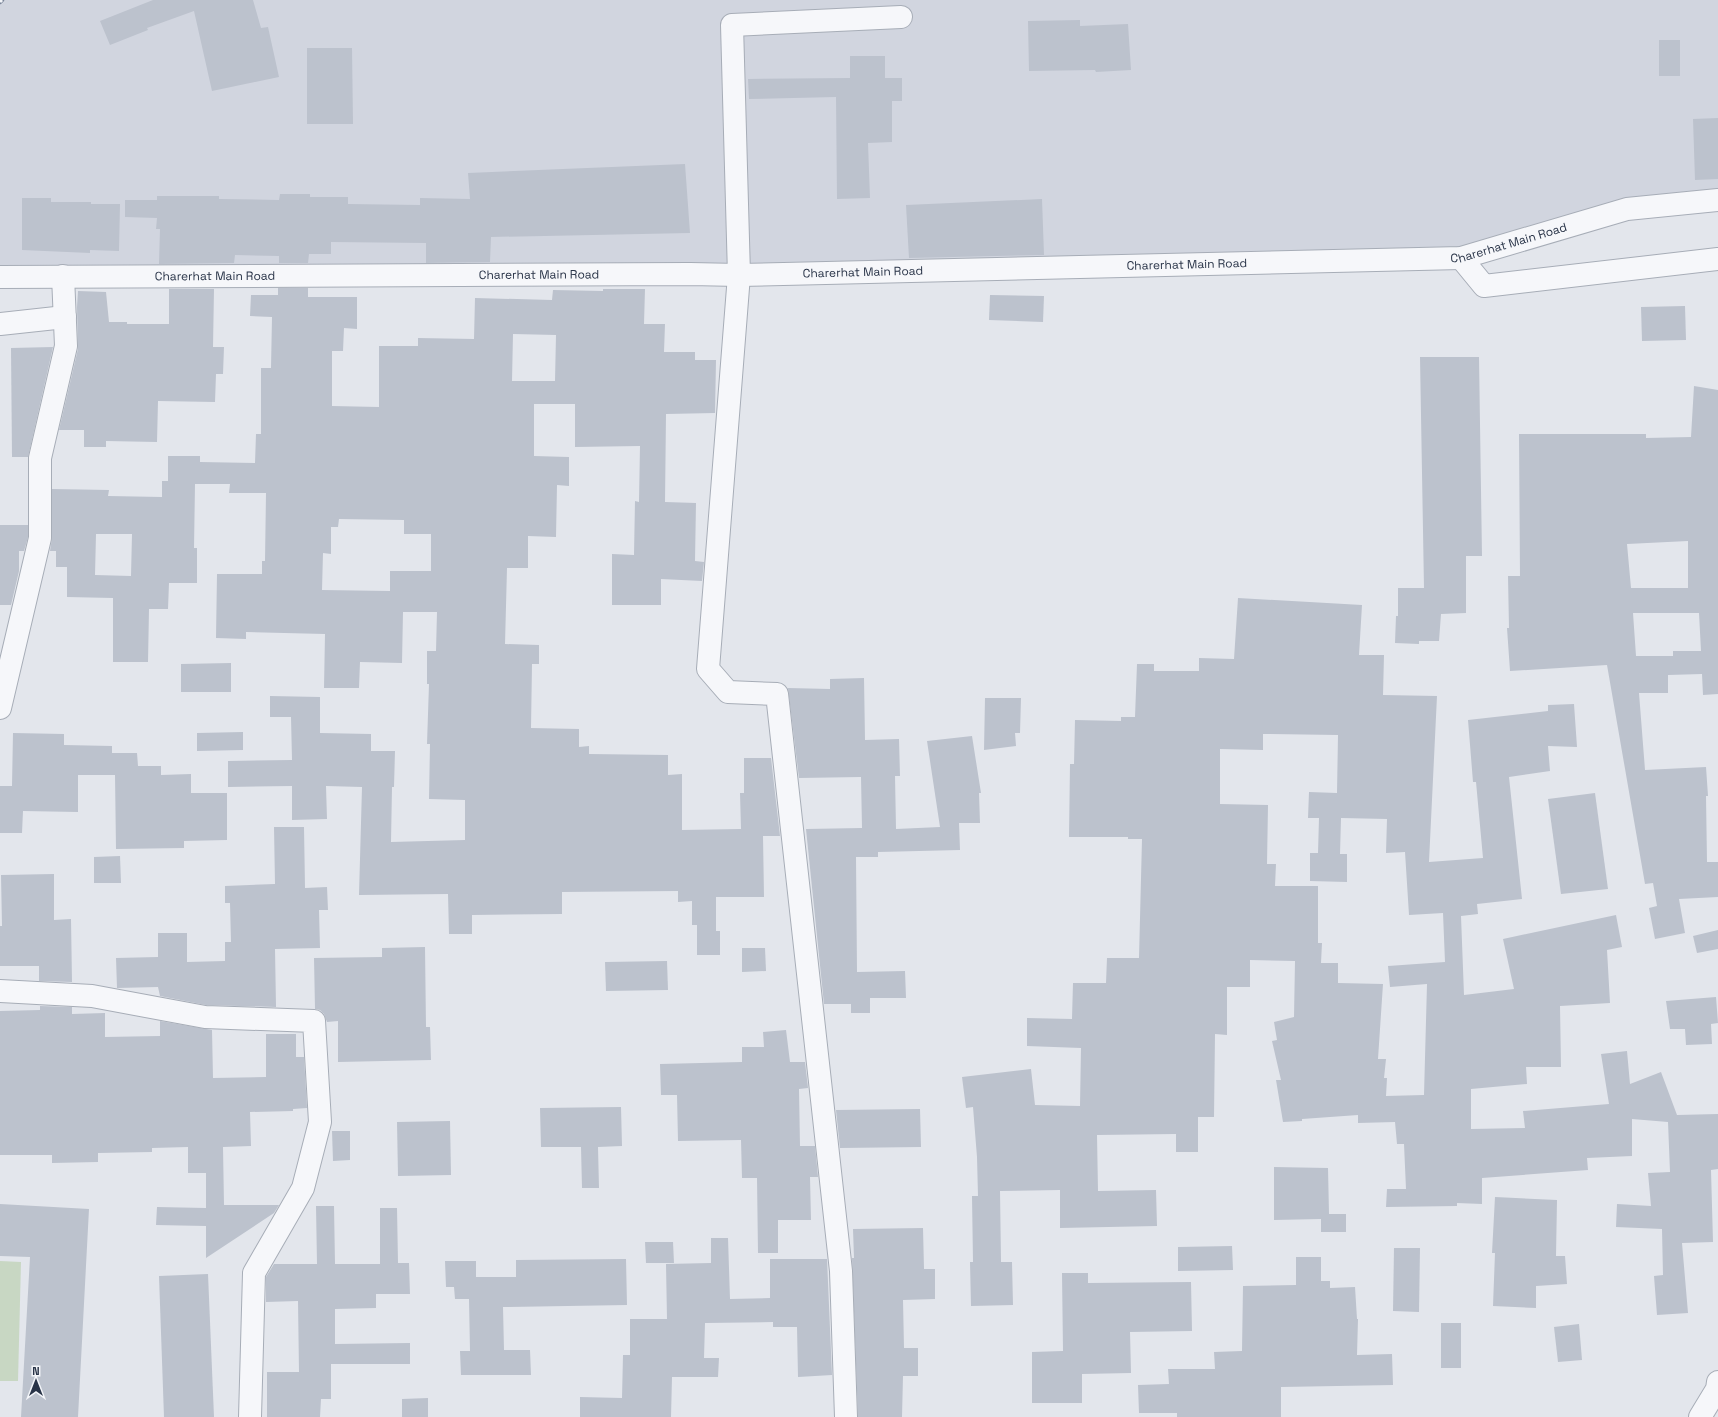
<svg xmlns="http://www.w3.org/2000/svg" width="1718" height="1417" viewBox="0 0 1718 1417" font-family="'Space Grotesk',sans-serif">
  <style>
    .built { fill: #d1d5df }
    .green { fill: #c8d7c3 }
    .building { fill: #bcc2cd; fill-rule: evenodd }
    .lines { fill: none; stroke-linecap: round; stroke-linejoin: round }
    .minor-casing { stroke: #a7adb7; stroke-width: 24 }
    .tertiary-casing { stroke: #a7adb7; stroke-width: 24 }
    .minor { stroke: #f6f7fa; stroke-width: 22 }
    .tertiary { stroke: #f6f7fa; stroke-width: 22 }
    .rail-casing { stroke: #7a8598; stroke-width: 4.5 }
    .rail { stroke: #f3f5f9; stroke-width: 3; stroke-dasharray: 9; stroke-linecap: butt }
    .labels { text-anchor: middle; stroke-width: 4; stroke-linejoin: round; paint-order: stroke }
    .street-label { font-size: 12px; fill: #283347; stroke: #f3f5f9 }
  </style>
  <rect width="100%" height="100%" fill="#e3e6ec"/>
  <polygon class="built" points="0,0 1718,0 1718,200 1627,209 1461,258 0,271"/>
  <polygon class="green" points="0,1261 21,1262 18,1381 0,1381"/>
  <g class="building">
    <polygon points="153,0 253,0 261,28 268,27 279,77 212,91 194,11 147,28 148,30 110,45 100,21"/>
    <polygon points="1080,20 1080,26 1128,24 1131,70 1096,72 1095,70 1029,71 1028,21"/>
    <rect x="1659" y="40" width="21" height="36"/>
    <polygon points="307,48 352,48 353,124 307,124"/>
    <polygon points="850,56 885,56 885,78 902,78 902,101 892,101 892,142 868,143 870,198 837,199 836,97 749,99 748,79 850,78"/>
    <polygon points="1718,118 1718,179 1695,180 1693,119"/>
    <polygon points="685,164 690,233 491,237 490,262 426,263 426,243 331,242 331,254 309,254 308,263 279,263 279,256 235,255 234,263 159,264 160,229 156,229 157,218 125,217 125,200 157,200 157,196 219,196 219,199 279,200 280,194 310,194 310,197 348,197 348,204 420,205 420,198 470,199 468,173"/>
    <polygon points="22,198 51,198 51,202 91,202 91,204 120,204 119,251 90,250 90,253 22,250"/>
    <polygon points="1042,199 1044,255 909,258 906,205"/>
    <path d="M278 288H308V297H357V329L344 328 343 351H332V406L379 407V346H418V338L474 339 475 298 552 300 553 290 603 291V289H645L644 324H665L664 352H695V360H716L715 413 666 414 665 502 696 503 695 561 704 562 702 581 661 579V605H612V554L634 555 635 501 639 502 640 446 575 447V404H534V456L569 457V486L557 485 556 537 528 536V568H507L505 644 539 645V664H532L531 728 579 729V747L589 746V754L668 755V775L682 774V830L741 829 740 793H744V758H771L780 836H763L764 897H716V931H720V955H697V925H692V901L678 902V891L562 892V914L472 915V934H449L448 894 359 895 362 787 326 786 327 819 292 820V786L228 787V761L292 760 291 717H270V696L320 697V733L371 734V751H395L394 787H392L391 842 465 840V800L429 799 430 744H427L429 684H427V651H436L437 612H403L402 663 360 662 359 688H324L325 634 246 632V639L216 638 217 574H262V561H265L266 493H229L230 484H195L194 548H197V583H169L168 609H149L148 662H113V598L67 597V567H56V551H50L52 538V489L109 490 108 496 162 497V481H168V456H200V462L255 463 256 434H261V368H271L272 317 250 316 251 295H278ZM513 334 556 335 555 381H512ZM339 519 404 520V534H431V571H390V591L322 590 323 553 331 554V527H338ZM96 534H132L131 576 95 575Z"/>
    <polygon points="169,289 214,289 213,347 224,347 223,374 216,374 215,402 158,401 157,442 106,441 106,447 84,447 84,430 59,430 78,349 77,307 78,291 106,292 109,322 127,322 127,324 169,324"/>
    <polygon points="990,295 1044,296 1043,322 989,320"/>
    <polygon points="1685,306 1686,340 1642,341 1641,307"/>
    <polygon points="53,347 28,457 12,457 11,348"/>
    <polygon points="1420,357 1479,357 1482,556 1466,556 1466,613 1441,614 1439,641 1419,641 1419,644 1395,643 1396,616 1398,616 1398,588 1424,588"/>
    <path d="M1694 386 1718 390V694L1703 695 1702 674 1668 675V693H1639L1645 770 1706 767 1708 796H1706L1707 862H1718V897L1679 899 1685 933 1655 939 1649 908 1657 906 1653 883 1645 884 1607 665 1510 671 1507 628H1509L1508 576H1520L1519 434H1646V438L1691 437ZM1688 541V588H1631L1627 544ZM1633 613H1699L1701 651H1673V656H1636Z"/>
    <polygon points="0,525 28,525 28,537 24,551 19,551 19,571 11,605 0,605"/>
    <path d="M1238 598 1362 605 1359 655H1384L1383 695 1437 696 1429 862 1483 858 1476 782H1473L1468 720 1548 711V705L1574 704 1577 747 1548 746 1550 771 1509 777 1522 899 1477 904 1478 914 1461 916 1464 995 1514 989 1503 939 1616 915 1622 947 1607 950 1610 1003 1560 1006 1561 1067H1526L1527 1084 1471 1089V1129L1525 1128 1523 1111 1609 1104 1601 1054 1627 1051 1630 1084 1661 1072 1677 1115 1718 1114V1169L1711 1170 1713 1242 1682 1243 1688 1313 1657 1315 1654 1276 1663 1275 1662 1229 1616 1227 1617 1204 1651 1206 1648 1173 1670 1172 1668 1122 1632 1119V1156L1587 1158 1588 1170 1482 1178V1204L1457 1203V1206L1386 1207 1387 1189H1406L1404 1144H1397L1395 1122 1358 1123V1115L1302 1119V1121L1283 1122 1276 1080H1281L1272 1041 1277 1040 1274 1022 1294 1017 1295 961 1250 960V987H1227V1035L1215 1034 1214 1117H1198V1152H1176V1134L1097 1135 1098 1191 1156 1190 1157 1226 1060 1228V1190L1000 1191 1001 1262H1012L1013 1305 971 1306 970 1262H973L972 1196H978L977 1157 973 1107 966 1108 962 1077 1031 1069 1035 1105 1080 1106 1081 1048 1027 1046V1018L1072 1019 1073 983H1106L1107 958H1139L1142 839H1128V837H1069L1070 764H1074L1075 720 1121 721V717H1135L1137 664H1154V671H1199V658L1234 659ZM1263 734 1338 735 1337 793 1309 792 1308 818H1319L1318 853H1310V881L1347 882V854H1340L1341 818 1387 819 1386 853 1405 852 1409 915 1443 913 1445 962 1388 966 1390 987 1427 984 1424 1095 1386 1096 1387 1078H1384L1386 1059H1378L1383 984 1338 983V963H1321L1322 943H1318V886H1275L1276 864H1267L1268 805 1220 804V749L1263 750Z"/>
    <polygon points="231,663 231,692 181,692 181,664"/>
    <polygon points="864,678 865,740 899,739 900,776 895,776 896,829 940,827 927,741 972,736 981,793 979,793 980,823 959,823 960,850 878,852 878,857 856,857 857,972 905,971 906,998 870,998 870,1013 851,1013 851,1004 824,1004 806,829 862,828 861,777 799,778 788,688 830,689 830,679"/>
    <polygon points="985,698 1021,698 1020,733 1015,733 1016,746 984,750"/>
    <polygon points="243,732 243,750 197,751 197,733"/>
    <polygon points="13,733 64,734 64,745 112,746 112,753 137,753 138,766 161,766 161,775 191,774 191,793 227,793 227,840 184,841 184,848 116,849 115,775 78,775 78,812 23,811 22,833 0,833 0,786 12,786"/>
    <polygon points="1595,793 1608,889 1561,894 1548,799"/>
    <polygon points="274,827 304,827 305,888 327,887 328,910 319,910 320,948 275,949 276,1007 206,1005 160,996 158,987 117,988 116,958 158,957 158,933 187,933 187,962 225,961 225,942 231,942 230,903 225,903 225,886 275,884"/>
    <polygon points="120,856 121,883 94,883 94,857"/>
    <polygon points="54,874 54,920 71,919 72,982 39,981 39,966 0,966 0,926 2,926 1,875"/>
    <polygon points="1718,930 1718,949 1697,953 1693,936"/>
    <polygon points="425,947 426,1027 430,1027 431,1060 338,1062 338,1021 327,1022 324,1014 320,1010 315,1009 314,958 382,957 382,948"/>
    <polygon points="742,948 765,948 766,971 742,972"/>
    <polygon points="667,961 668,990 606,991 605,962"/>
    <polygon points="1716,997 1718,1023 1711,1024 1712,1044 1686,1045 1685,1029 1670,1029 1666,1001"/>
    <polygon points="40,1006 72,1007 72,1014 105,1013 105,1037 160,1036 160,1021 212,1030 213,1078 266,1077 266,1034 296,1034 296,1057 304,1057 307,1108 293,1109 293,1111 250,1112 251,1146 223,1147 224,1205 279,1205 274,1213 206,1258 206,1226 156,1225 157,1207 206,1208 206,1173 188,1173 188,1147 152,1148 152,1152 98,1153 98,1162 52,1163 52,1155 0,1155 0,1011 40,1010"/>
    <polygon points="786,1030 790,1062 805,1062 808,1088 799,1089 800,1146 815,1146 818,1177 810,1177 811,1220 778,1220 778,1253 758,1253 757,1178 742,1178 741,1140 678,1141 677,1095 661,1095 660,1064 742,1062 742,1047 764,1047 763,1032"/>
    <polygon points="621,1107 622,1146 598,1147 599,1188 582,1188 581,1147 541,1147 540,1108"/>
    <polygon points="920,1109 921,1147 840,1148 836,1110"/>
    <polygon points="450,1121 451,1175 398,1176 397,1122"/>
    <polygon points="332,1131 350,1131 350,1160 333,1161"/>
    <polygon points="1274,1167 1328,1168 1329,1214 1346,1214 1346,1232 1321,1232 1321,1219 1274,1220"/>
    <polygon points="1495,1197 1557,1200 1556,1256 1565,1256 1567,1284 1536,1286 1536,1308 1493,1306 1495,1253 1492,1253"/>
    <polygon points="0,1204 89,1209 78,1417 21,1417 30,1257 0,1256"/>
    <polygon points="316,1206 334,1206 335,1264 380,1264 380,1208 397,1208 398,1263 409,1263 410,1294 376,1294 376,1308 335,1309 335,1344 410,1343 410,1364 331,1364 331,1399 321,1399 320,1417 267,1417 267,1372 299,1372 298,1301 266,1302 266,1277 274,1264 317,1264"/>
    <polygon points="923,1228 924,1269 935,1269 935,1299 903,1300 904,1348 918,1348 918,1376 903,1376 902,1417 858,1417 852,1258 854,1258 853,1229"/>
    <polygon points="711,1238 728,1238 730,1299 770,1298 770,1259 827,1259 832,1375 798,1377 797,1327 773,1327 773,1322 705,1323 704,1358 719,1358 718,1377 672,1377 671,1417 580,1417 580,1397 622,1398 623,1355 630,1355 630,1319 667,1319 666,1264 711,1263"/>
    <polygon points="645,1242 673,1242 674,1263 646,1263"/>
    <polygon points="1232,1246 1233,1270 1178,1271 1178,1247"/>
    <polygon points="1394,1248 1420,1248 1419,1312 1393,1311"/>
    <polygon points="1296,1257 1321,1257 1321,1281 1330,1281 1330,1288 1355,1287 1357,1319 1358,1319 1357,1355 1392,1354 1393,1385 1281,1387 1281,1417 1177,1417 1177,1413 1139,1413 1138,1385 1169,1384 1168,1369 1215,1369 1214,1352 1242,1351 1243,1286 1296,1285"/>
    <polygon points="626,1259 627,1305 503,1307 504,1350 530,1350 531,1375 461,1375 460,1351 470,1351 469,1299 455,1299 454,1287 446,1287 445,1261 476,1261 476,1277 516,1277 516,1260"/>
    <polygon points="1062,1273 1088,1273 1088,1283 1191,1282 1192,1331 1130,1332 1131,1373 1082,1374 1082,1403 1032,1403 1032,1352 1063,1351"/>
    <polygon points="208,1274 214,1417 164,1417 159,1276"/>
    <rect x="1441" y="1323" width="20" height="45"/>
    <polygon points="1579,1324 1582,1360 1558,1362 1554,1327"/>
    <polygon points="428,1398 428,1417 402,1417 402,1399"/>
  </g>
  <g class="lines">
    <g class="minor-casing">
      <g id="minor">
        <polyline points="1461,258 1484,286 1718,259"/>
        <polyline points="0,324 65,317"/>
        <polyline points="0,708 40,538 40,458 66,346 63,276"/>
        <polyline points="0,991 92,996 205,1017 314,1021 320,1122 303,1188 254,1273 250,1417"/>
        <polyline points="846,1417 841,1271 777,694 728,692 708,669 739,275 732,25 901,17"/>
        <polyline points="1700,1417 1717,1389 1718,1382"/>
      </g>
    </g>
    <g class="tertiary-casing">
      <g id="tertiary">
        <path id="s1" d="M0 277 690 274 739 275 1461 258 1627 209 1718 200"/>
      </g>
    </g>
    <use href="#minor" class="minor"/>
    <use href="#tertiary" class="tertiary"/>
    <g class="rail-casing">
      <polyline id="rail" points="0,2 2,0"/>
    </g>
    <use href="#rail" class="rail"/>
  </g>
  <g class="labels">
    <g class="street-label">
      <text dy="4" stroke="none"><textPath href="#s1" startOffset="1511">Charerhat Main Road</textPath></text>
      <text dy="4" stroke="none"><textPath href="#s1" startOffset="1187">Charerhat Main Road</textPath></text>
      <text dy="4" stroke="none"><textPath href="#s1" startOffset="863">Charerhat Main Road</textPath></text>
      <text dy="4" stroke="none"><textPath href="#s1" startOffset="539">Charerhat Main Road</textPath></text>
      <text dy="4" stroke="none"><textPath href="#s1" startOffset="215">Charerhat Main Road</textPath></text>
    </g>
  </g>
  <g transform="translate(36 1381)" stroke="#f3f5f9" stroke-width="3" paint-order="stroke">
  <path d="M0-3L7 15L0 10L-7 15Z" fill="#283347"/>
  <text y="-6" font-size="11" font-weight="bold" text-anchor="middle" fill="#283347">N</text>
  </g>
</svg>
